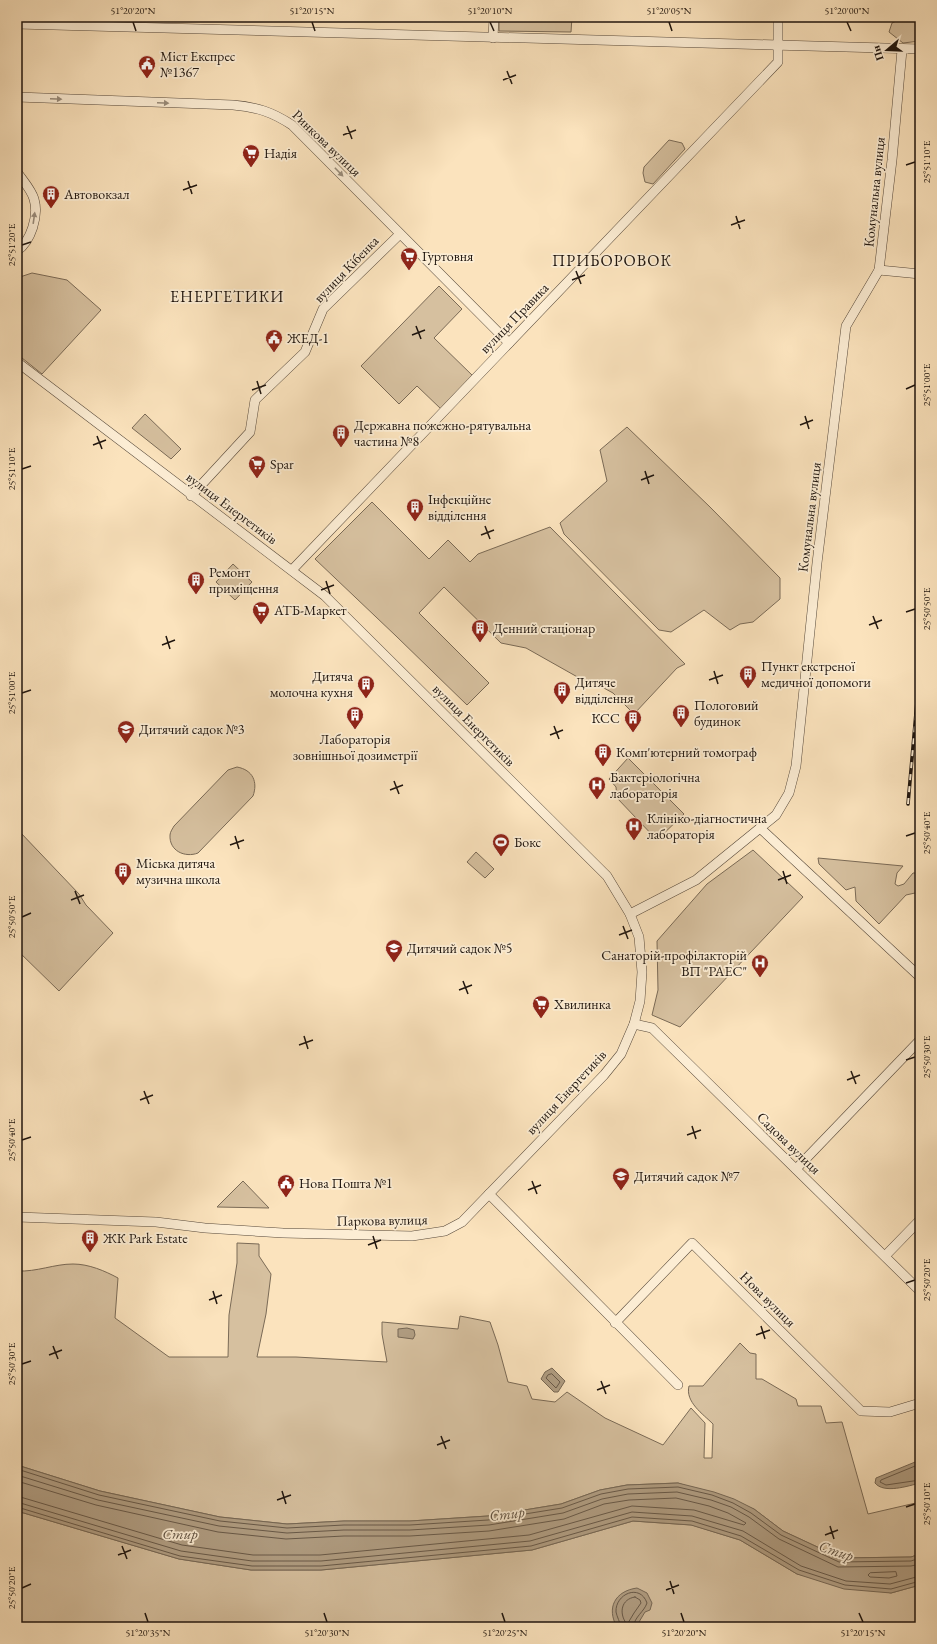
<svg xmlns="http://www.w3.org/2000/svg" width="937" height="1644" viewBox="0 0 937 1644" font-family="'EB Garamond',serif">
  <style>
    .green { fill: #d6c09f; stroke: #7a6a56 }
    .water { fill: #b09d82; stroke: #766754 }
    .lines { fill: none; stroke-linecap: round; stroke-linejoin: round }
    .shore { stroke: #685948; stroke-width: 1 }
    .minor-casing { stroke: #56483a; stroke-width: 10 }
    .minor { stroke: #fcedd4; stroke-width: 9 }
    .rail-casing { stroke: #1f150e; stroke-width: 3.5 }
    .rail { stroke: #fcedd4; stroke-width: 2; stroke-dasharray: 6; stroke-linecap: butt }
    .oneway { fill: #998c7b }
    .ticks { fill: none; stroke: #1f150e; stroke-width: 1.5 }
    .labels { text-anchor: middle; stroke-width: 3.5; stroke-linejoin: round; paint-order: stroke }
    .poi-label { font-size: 14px; fill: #1f150e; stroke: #fcedd4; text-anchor: start }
    .street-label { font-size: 14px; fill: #1f150e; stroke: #fcedd4 }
    .water-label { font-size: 15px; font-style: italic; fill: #605242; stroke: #fcedd4 }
    .quarter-label { font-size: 16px; letter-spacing: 1px; fill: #1f150e; stroke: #fcedd4 }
    .neatline { fill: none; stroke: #1f150e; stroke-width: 1.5 }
    .ticks-label { font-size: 10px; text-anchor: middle; fill: #1f150e }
  </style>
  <rect width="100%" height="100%" fill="#fbe3bd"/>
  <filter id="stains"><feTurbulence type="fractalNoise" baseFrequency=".005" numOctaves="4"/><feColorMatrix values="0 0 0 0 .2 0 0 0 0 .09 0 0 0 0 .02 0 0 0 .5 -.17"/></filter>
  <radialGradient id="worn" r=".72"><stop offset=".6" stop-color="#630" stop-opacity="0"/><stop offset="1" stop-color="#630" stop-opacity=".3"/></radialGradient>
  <g class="green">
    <polygon points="499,17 572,17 571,32 499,31"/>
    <polygon points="904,17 920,17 920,41 903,43 889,32 892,23"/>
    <polygon points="669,140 682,143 685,149 653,184 645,182 643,173 644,167"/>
    <polygon points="32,273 67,280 101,310 42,374 17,354 17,278"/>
    <polygon points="439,286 462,309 434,338 473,376 441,409 417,386 399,404 361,366"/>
    <polygon points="145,414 181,449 171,459 132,428"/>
    <polygon points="627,427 710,507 780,578 780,599 753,622 740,624 730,630 704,610 671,632 659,630 564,534 560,523 607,481 600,450"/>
    <polygon points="372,502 429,559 448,540 470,562 478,554 550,527 685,664 677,668 634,714 613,693 602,687 581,679 526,648 501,643 444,587 419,613 489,683 467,705 396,636 315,559"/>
    <polygon points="233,564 252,582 235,600 216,582"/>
    <polygon points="628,758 684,814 657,840 617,798 616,787 609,779"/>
    <path d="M237 767C253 770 258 782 253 796L198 853C185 858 169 851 170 835 170 832 173 828 174 826L228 770Z"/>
    <polygon points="20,832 79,894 86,905 113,933 59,991 17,950 17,835"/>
    <polygon points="753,850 803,897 680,1027 652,1015 658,990 657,941 707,884"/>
    <polygon points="476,852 494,869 485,878 467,862"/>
    <polygon points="818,858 903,866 897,873 895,884 898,886 904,884 913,873 918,873 920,877 920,888 915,893 906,895 879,924 856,901 855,887 846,890 819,864"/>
    <polygon points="243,1181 269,1208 217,1207"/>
    <path d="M237 1243 259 1244V1256L271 1274 266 1314 257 1357H296L387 1362 382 1334V1322L458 1329 460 1316 490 1322 498 1345 508 1382 527 1386 532 1399 555 1402 567 1392 605 1418 663 1445 691 1408 705 1423 704 1458H712L713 1424C703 1414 685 1402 689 1386H703L740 1343 750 1353 756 1354V1379H762L796 1399 798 1406H821L826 1423 842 1422 868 1514 920 1502V1554L911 1557 841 1558 783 1531 754 1509 678 1483 627 1485 600 1490 561 1504 488 1516 410 1521H344L287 1524 220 1517 100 1491 17 1465V1341L20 1320 17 1316V1271C37 1272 54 1264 73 1264 89 1264 105 1271 118 1278L115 1318 169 1357H228L229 1315 237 1263Z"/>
    <polygon points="17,1511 179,1559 251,1570 321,1570 532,1550 633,1521 692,1525 740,1540 797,1574 891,1593 920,1585 920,1627 17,1627"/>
  </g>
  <g class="water">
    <polygon points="407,1328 414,1330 415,1335 413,1339 398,1337 398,1329"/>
    <polygon points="552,1368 565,1381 558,1392 554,1392 541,1379 545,1372"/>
    <path d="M920 1460V1483C908 1486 884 1494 875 1483L876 1478Z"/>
    <polygon points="17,1465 100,1491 220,1517 287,1524 344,1521 410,1521 488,1516 561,1504 600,1490 627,1485 678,1483 714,1492 734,1499 754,1509 783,1531 841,1558 911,1557 920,1554 920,1585 891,1593 844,1589 797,1574 740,1540 691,1525 633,1521 532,1550 321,1570 251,1570 179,1559 17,1511"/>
    <path d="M637 1588 647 1593 652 1603 650 1610 645 1612 636 1627H617C606 1608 615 1591 637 1588Z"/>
  </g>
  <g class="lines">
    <g class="shore">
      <polygon points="552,1374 560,1382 556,1388 546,1378 548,1375"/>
      <polyline points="920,1464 881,1480 880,1482 886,1485 920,1480"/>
      <polyline points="17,1469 99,1495 220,1521 287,1528 344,1525 410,1525 488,1520 562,1508 601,1494 628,1489 678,1487 712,1495 733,1503 751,1513 781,1535 839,1562 911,1561 920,1558"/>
      <polyline points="17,1475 98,1500 219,1526 287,1533 344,1530 410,1530 489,1525 563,1513 602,1499 628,1494 677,1492 711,1500 731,1507 749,1517 779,1539 838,1567 911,1566 920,1564"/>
      <polyline points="17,1481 96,1505 218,1532 286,1539 344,1536 410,1536 489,1531 564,1519 604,1504 629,1500 676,1498 709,1506 728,1513 746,1523 744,1525 694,1510 632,1506 529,1535 320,1555 253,1555 182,1545 17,1496"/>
      <polyline points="17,1502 181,1551 252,1561 321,1561 530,1541 632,1512 692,1516 743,1531 801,1566 846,1581 890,1584 920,1576"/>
      <polyline points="17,1507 180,1556 252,1566 321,1566 531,1546 632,1517 692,1521 741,1536 799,1570 845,1585 891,1589 920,1581"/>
      <polygon points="896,1572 897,1576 889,1578 870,1577 868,1575 870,1573"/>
      <path d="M635 1597 640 1600 641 1603 634 1613 628 1623H626C619 1613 621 1599 635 1597Z"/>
      <path d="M621 1627C620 1622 617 1617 616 1612 615 1594 640 1583 647 1603 644 1612 635 1616 633 1627"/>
    </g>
    <g class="minor-casing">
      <g id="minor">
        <polyline points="17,24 920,49"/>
        <polyline points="493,38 494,17"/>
        <path d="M17 97 233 105C257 107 272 112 292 125L509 343"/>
        <path d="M17 172C23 181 31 189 34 199 39 216 31 241 17 251"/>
        <polyline points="879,270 920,274"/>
        <polyline points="17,362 325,596 607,876 630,914 639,937 642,972 640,1001 634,1024 621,1054 604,1075 462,1222 445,1231 412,1236 283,1233 205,1228 156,1222 17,1217"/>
        <polyline points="191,496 250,432 255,400 305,352 323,309 400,234"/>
        <polyline points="292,570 778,62 778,17"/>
        <polyline points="760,828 920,977"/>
        <polyline points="630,914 696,880 776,815 789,793 796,766 817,563 846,326 879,270 892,160 902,50"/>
        <polyline points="634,1024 652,1028 920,1291"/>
        <polyline points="796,1169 920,1040"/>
        <polyline points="489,1194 678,1385"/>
        <polyline points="885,1256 920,1220"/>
        <polyline points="615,1323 692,1243 861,1411 890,1412 920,1403"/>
      </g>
    </g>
    <use href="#minor" class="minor"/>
    <g class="rail-casing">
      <polyline id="rail" points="908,804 920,667"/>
    </g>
    <use href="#rail" class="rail"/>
  </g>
  <defs><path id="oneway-solid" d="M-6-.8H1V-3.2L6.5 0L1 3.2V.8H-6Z"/></defs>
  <g class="oneway">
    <use href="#oneway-solid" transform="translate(56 99) rotate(2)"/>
    <use href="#oneway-solid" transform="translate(163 103) rotate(2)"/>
    <use href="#oneway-solid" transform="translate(339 172) rotate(46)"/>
    <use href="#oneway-solid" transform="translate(34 218) rotate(-82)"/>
  </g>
  <path class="ticks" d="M133 22 136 31M312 22 315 31M490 22 494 31M669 22 672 31M847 22 851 31M507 71 512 84M503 80 516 75M347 126 352 139M343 135 356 130M906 165 915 162M188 181 192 194M183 190 197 185M736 216 740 229M731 225 745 220M22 245 31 242M576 271 581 284M572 280 585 275M416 326 421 339M412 335 425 330M257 381 261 394M906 389 915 385M252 390 266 385M805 416 809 429M800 425 813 420M97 436 102 449M93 445 106 440M22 469 31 466M645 471 649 484M641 480 654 475M485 526 490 539M481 535 494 530M326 581 330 594M321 590 334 585M906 612 915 609M873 616 878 629M869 625 882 620M166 636 170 649M162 645 175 640M714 671 718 684M709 680 723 675M22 693 31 690M554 726 559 739M550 735 563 730M394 781 399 794M390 790 403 785M235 836 239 849M906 836 915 833M230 845 244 840M783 871 787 884M778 880 791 875M75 891 80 904M71 900 84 895M22 917 31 913M623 926 628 939M619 935 632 930M463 981 468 994M459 990 472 985M304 1036 308 1049M299 1045 313 1040M906 1060 915 1057M851 1071 856 1084M847 1080 860 1075M144 1091 149 1104M140 1100 153 1095M692 1126 696 1139M687 1135 701 1130M22 1140 31 1137M532 1181 537 1194M528 1190 541 1185M373 1236 377 1249M368 1245 381 1240M906 1283 915 1280M213 1291 217 1304M209 1300 222 1295M761 1326 765 1339M756 1335 770 1330M53 1346 58 1359M49 1355 62 1350M22 1364 31 1361M601 1381 606 1394M597 1390 610 1385M441 1436 446 1449M437 1445 450 1440M282 1491 286 1504M277 1500 291 1495M906 1507 915 1504M830 1526 834 1539M825 1535 838 1530M122 1546 127 1559M118 1555 131 1550M670 1581 674 1594M22 1588 31 1584M666 1590 679 1585M145 1613 148 1622M324 1613 327 1622M502 1613 505 1622M681 1613 684 1622M859 1613 863 1622"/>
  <defs>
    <g id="civic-pin" transform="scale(0.9)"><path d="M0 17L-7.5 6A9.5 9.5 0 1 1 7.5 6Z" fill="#8f2418" stroke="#fcedd4"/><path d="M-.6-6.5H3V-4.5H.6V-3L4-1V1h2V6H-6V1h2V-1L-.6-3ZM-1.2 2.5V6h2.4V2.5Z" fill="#fff"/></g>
    <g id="supermarket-pin" transform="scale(0.9)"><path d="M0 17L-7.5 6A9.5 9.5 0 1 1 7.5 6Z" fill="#8f2418" stroke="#fcedd4"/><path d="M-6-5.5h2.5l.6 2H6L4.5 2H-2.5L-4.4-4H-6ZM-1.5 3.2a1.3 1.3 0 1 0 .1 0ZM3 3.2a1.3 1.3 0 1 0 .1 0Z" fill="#fff"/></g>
    <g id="building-pin" transform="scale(0.9)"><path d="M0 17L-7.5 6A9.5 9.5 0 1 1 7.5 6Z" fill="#8f2418" stroke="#fcedd4"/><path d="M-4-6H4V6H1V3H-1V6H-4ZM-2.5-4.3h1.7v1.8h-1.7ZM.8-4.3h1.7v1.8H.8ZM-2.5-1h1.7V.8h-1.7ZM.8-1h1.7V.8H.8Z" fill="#fff"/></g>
    <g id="school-pin" transform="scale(0.9)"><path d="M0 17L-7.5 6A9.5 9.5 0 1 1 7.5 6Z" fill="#8f2418" stroke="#fcedd4"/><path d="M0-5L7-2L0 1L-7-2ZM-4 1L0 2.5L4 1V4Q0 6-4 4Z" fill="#fff"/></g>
    <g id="hospital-pin" transform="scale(0.9)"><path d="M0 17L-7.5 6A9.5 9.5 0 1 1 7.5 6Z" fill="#8f2418" stroke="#fcedd4"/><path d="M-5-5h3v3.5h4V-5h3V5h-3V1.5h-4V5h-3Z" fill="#fff"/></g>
    <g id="stadium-pin" transform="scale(0.9)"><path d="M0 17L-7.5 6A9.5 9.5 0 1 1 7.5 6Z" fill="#8f2418" stroke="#fcedd4"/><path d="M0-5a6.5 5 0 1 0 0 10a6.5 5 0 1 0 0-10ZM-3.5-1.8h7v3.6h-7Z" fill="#fff"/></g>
  </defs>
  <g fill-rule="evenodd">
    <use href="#civic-pin" x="147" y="64"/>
    <use href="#supermarket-pin" x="251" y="153"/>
    <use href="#building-pin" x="51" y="194"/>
    <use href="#supermarket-pin" x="409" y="256"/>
    <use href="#civic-pin" x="274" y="338"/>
    <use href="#building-pin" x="341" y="433"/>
    <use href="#supermarket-pin" x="257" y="464"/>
    <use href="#building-pin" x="415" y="507"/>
    <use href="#building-pin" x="196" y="580"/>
    <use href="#supermarket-pin" x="261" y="610"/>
    <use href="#building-pin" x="480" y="628"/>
    <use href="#building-pin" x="748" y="674"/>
    <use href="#building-pin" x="366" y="684"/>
    <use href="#building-pin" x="562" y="690"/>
    <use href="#building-pin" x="681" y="713"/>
    <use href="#building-pin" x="355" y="715"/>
    <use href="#building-pin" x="633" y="718"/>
    <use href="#school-pin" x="126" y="729"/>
    <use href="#building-pin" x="603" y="752"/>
    <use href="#hospital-pin" x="597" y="785"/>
    <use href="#hospital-pin" x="634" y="826"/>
    <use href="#stadium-pin" x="501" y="842"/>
    <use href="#building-pin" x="123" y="871"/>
    <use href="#school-pin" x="394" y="948"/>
    <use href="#hospital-pin" x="760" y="963"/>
    <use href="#supermarket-pin" x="541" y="1004"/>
    <use href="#school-pin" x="621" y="1176"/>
    <use href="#civic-pin" x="286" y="1183"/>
    <use href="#building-pin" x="90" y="1238"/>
  </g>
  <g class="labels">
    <g class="poi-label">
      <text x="160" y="61">Міст Експрес<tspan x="160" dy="16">№1367</tspan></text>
      <text x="264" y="158">Надія</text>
      <text x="64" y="199">Автовокзал</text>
      <text x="422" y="261">Гуртовня</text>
      <text x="287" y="343">ЖЕД-1</text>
      <text x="354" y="430">Державна пожежно-рятувальна<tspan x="354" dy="16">частина №8</tspan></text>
      <text x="270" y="469">Spar</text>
      <text x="428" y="504">Інфекційне<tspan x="428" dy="16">відділення</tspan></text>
      <text x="209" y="577">Ремонт<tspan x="209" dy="16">приміщення</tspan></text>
      <text x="274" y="615">АТБ-Маркет</text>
      <text x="493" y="633">Денний стаціонар</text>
      <text x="761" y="671">Пункт екстреної<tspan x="761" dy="16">медичної допомоги</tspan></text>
      <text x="353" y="681" text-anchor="end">Дитяча<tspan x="353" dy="16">молочна кухня</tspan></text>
      <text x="575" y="687">Дитяче<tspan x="575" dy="16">відділення</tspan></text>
      <text x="694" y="710">Пологовий<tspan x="694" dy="16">будинок</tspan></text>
      <text x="620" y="723" text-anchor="end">КСС</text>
      <text x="139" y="734">Дитячий садок №3</text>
      <text x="355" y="744" text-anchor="middle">Лабораторія<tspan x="355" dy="16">зовнішньої дозиметрії</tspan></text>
      <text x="616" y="757">Комп'ютерний томограф</text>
      <text x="610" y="782">Бактеріологічна<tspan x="610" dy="16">лабораторія</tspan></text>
      <text x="647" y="823">Клініко-діагностична<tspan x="647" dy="16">лабораторія</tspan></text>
      <text x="514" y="847">Бокс</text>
      <text x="136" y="868">Міська дитяча<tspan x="136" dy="16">музична школа</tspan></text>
      <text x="407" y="953">Дитячий садок №5</text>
      <text x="747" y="960" text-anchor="end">Санаторій-профілакторій<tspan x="747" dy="16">ВП "РАЕС"</tspan></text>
      <text x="554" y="1009">Хвилинка</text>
      <text x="634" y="1181">Дитячий садок №7</text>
      <text x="299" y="1188">Нова Пошта №1</text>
      <text x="103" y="1243">ЖК Park Estate</text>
    </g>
    <g class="street-label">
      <text transform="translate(327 143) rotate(44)" y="5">Ринкова вулиця</text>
      <text transform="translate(874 192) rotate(-84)" y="5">Комунальна вулиця</text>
      <text transform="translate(346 269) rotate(-46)" y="5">вулиця Кібенка</text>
      <text transform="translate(514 318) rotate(-46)" y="5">вулиця Правика</text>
      <text transform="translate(232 508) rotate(37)" y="5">вулиця Енергетиків</text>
      <text transform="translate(809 517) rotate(-83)" y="5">Комунальна вулиця</text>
      <text transform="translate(474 725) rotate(45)" y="5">вулиця Енергетиків</text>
      <text transform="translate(566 1092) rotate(-47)" y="5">вулиця Енергетиків</text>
      <text transform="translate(789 1143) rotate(44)" y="5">Садова вулиця</text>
      <text transform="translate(382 1220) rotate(-1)" y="5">Паркова вулиця</text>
      <text transform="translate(768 1299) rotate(45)" y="5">Нова вулиця</text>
    </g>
    <g class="water-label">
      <text transform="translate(507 1514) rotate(-7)" y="5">Стир</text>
      <text x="180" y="1539">Стир</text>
      <text transform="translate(836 1551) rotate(18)" y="5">Стир</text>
    </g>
    <g class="quarter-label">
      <text x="612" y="266">ПРИБОРОВОК</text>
      <text x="227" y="302">ЕНЕРГЕТИКИ</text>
    </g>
  </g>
  <rect width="937" height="1644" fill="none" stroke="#fbe3bd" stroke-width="44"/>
  <g transform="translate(887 50) rotate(251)" stroke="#fcedd4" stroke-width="3" paint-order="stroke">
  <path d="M0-3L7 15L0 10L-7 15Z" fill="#1f150e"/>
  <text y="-6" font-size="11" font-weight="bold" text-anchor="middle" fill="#1f150e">Пн</text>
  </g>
  <rect x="22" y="22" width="893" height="1600" class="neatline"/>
  <g class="ticks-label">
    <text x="133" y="14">51°20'20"N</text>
    <text x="312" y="14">51°20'15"N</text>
    <text x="490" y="14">51°20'10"N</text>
    <text x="669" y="14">51°20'05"N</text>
    <text x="847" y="14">51°20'00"N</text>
    <text transform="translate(926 162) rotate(-90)" y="4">25°51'10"E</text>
    <text transform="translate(11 245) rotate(-90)" y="4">25°51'20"E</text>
    <text transform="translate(926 385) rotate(-90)" y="4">25°51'00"E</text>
    <text transform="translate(11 469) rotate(-90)" y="4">25°51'10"E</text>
    <text transform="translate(926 609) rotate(-90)" y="4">25°50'50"E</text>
    <text transform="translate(11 693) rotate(-90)" y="4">25°51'00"E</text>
    <text transform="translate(926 833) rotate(-90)" y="4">25°50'40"E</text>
    <text transform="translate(11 917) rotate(-90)" y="4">25°50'50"E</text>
    <text transform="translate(926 1057) rotate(-90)" y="4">25°50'30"E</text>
    <text transform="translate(11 1140) rotate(-90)" y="4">25°50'40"E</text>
    <text transform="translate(926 1280) rotate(-90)" y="4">25°50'20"E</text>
    <text transform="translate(11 1364) rotate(-90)" y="4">25°50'30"E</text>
    <text transform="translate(926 1504) rotate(-90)" y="4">25°50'10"E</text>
    <text transform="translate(11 1588) rotate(-90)" y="4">25°50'20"E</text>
    <text x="148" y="1636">51°20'35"N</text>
    <text x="327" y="1636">51°20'30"N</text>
    <text x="505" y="1636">51°20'25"N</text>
    <text x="684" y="1636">51°20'20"N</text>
    <text x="863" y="1636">51°20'15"N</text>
  </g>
  <rect width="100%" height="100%" filter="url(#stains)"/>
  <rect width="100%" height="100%" fill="url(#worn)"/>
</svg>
